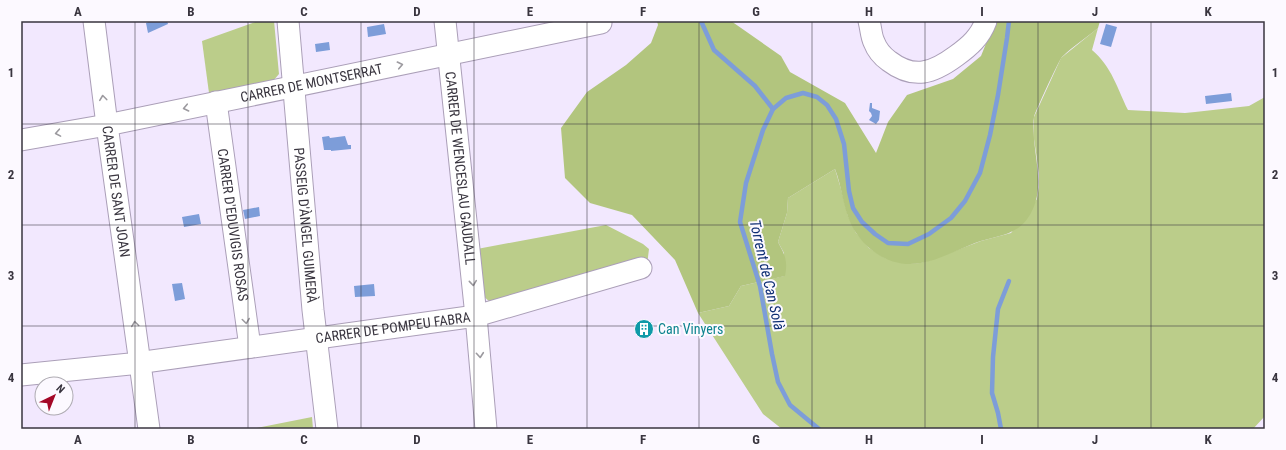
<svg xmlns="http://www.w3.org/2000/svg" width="1286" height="450" viewBox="0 0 1286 450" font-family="'Roboto Condensed',sans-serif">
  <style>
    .green { fill: #bbcd8a }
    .forest { fill: #b2c57e }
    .water { fill: #7d9dd9 }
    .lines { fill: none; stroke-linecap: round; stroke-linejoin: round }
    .stream { stroke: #7d9dd9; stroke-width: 4.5 }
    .minor-casing { stroke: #ab9fb8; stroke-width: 23 }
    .minor { stroke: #fff; stroke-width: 21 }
    .oneway { stroke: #9c9a9f }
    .grid { fill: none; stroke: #39353f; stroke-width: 1; stroke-opacity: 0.55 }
    .labels { text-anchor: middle; stroke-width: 4; stroke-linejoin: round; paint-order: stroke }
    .street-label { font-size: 14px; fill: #39353f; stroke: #fcf9ff }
    .culture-label { font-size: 14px; fill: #0d838f; stroke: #fcf9ff; text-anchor: start }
    .water-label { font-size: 15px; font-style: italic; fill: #0e2e73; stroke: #fcf9ff }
    .neatline { fill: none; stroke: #39353f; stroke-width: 1.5 }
    .grid-label { font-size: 13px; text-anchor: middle; font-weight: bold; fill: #39353f }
  </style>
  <rect width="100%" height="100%" fill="#f2e8fe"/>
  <g class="green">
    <polygon points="258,21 274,21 279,74 273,81 209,93 202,41"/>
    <path d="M1098 28 1092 50C1112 67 1117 88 1128 110L1185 113 1195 112 1249 106 1265 97V416L1253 429H782L763 414 698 313 729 306 741 286 784 276V253L778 242 787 213 788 198 835 169 841 189 848 216 856 233 869 248 885 258 909 264 920 263 931 260 981 241 1011 233 1037 199 1039 187V173L1034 139V117L1061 58Z"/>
    <polygon points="606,225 643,244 649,249 647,265 640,257 490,302 482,295 477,249"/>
    <polygon points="312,417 313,429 252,429"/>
  </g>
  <path class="forest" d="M657 21H731L781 56 790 72 845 103 876 153 888 122 907 95 953 79 981 56 995 21H1100L1098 28C1086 38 1073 46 1062 57 1059 60 1035 112 1034 117 1033 124 1034 132 1034 139 1036 164 1044 189 1031 213 1018 237 997 235 975 243 957 250 939 260 921 263 892 269 863 250 851 224 843 207 842 187 835 169L788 198 787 213 778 242C785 255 788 261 785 276L741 286 729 306 698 313 675 260 632 215 590 203 565 178 561 128 587 92 626 65 651 43 658 25Z"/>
  <g class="water">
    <polygon points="151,21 167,21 168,24 148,33 146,23"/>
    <polygon points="384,24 386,34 368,37 367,27"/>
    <polygon points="1106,24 1117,27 1111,47 1100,44"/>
    <polygon points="329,42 330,50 316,52 315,44"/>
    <polygon points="1231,93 1232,101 1206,104 1205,96"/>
    <polygon points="870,103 872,103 872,108 880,111 879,120 876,124 869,120 872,116 871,113 869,111"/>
    <polygon points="329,136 330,138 345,136 348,145 351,145 351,149 331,151 331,150 324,150 322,137"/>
    <polygon points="259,207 260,216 245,219 243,210"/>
    <polygon points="199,214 201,224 184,227 182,217"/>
    <polygon points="182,283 185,299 175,301 172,284"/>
    <polygon points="374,284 375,296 355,297 354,286"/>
  </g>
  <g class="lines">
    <g class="stream">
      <polyline points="701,21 714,50 755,86 773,109"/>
      <polyline points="819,429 790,405 778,382 772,354 760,286 740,222 746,183 763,130 773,109 786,98 803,93 817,97 827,105 836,119 844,144 849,191 853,208 862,222 875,234 888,243 908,244 929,234 951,218 965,201 980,173 990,135 998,95 1007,38 1009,21"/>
      <polyline points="1001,429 998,413 992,393 993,357 998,309 1009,281"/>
    </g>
    <g class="minor-casing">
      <g id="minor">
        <path id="s1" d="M94 21 107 125 149 429"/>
        <path id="s2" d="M288 21 313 310 327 429"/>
        <path id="s3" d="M445 21 476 316 486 429"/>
        <path d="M869 21C871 28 871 36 874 42 877 50 882 56 889 61 914 80 933 73 956 56 970 46 980 37 986 21"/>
        <path id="s4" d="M216 102 250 347"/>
        <path id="s5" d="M21 140 107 125 601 23"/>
        <path id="s6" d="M21 375 130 364 476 316 641 268"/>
      </g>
    </g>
    <use href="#minor" class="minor"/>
  </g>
  <defs><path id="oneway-chevron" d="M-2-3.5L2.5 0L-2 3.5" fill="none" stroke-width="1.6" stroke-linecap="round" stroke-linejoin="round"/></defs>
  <g class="oneway">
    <use href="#oneway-chevron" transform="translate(400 65) rotate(-12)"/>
    <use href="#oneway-chevron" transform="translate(103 98) rotate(-97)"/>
    <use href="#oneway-chevron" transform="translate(186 108) rotate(168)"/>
    <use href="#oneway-chevron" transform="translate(58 133) rotate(170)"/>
    <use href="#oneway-chevron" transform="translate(473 283) rotate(84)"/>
    <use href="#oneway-chevron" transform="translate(246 321) rotate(82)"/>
    <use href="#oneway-chevron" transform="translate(135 324) rotate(-98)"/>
    <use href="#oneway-chevron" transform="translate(480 355) rotate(85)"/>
  </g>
  <path class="grid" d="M135 21V429M248 21V429M361 21V429M474 21V429M587 21V429M699 21V429M812 21V429M925 21V429M1038 21V429M1151 21V429M21 124H1265M21 225H1265M21 326H1265"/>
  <defs>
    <g id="building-disc" transform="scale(1)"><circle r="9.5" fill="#0f9aa8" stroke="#fcf9ff"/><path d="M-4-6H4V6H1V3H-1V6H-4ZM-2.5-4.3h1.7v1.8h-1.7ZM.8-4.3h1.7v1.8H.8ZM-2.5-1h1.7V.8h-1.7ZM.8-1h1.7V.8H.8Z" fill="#fff"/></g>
  </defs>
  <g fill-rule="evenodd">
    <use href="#building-disc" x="644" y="329"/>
  </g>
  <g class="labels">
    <g class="street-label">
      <text dy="5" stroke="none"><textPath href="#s5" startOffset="296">CARRER DE MONTSERRAT</textPath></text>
      <text dy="5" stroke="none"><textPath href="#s3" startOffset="148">CARRER DE WENCESLAU GAUDALL</textPath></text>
      <text dy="5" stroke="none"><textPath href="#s1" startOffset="172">CARRER DE SANT JOAN</textPath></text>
      <text dy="5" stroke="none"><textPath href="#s4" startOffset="124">CARRER D'EDUVIGIS ROSAS</textPath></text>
      <text dy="5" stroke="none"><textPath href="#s2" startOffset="205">PASSEIG D'ÀNGEL GUIMERÀ</textPath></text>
      <text dy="5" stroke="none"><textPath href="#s6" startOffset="375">CARRER DE POMPEU FABRA</textPath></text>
    </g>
    <g class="culture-label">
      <text x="658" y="334">Can Vinyers</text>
    </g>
    <g class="water-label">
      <text transform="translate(767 275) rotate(77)" y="5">Torrent de Can Solà</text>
    </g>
  </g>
  <rect width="1286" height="450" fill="none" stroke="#fcf9ff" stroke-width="44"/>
  <g transform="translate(54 396) rotate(43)"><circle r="19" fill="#fcf9ff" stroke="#aeabb2"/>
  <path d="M0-3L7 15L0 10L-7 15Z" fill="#a40727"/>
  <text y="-6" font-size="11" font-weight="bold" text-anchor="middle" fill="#39353f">N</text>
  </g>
  <rect x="22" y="22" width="1242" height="406" class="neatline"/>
  <g class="grid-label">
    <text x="78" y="16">A</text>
    <text x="191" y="16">B</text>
    <text x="304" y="16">C</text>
    <text x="417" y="16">D</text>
    <text x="530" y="16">E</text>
    <text x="643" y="16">F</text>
    <text x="756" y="16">G</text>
    <text x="869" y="16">H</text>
    <text x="982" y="16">I</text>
    <text x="1095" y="16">J</text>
    <text x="1208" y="16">K</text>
    <text x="11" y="77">1</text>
    <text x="1275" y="77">1</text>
    <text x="11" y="179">2</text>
    <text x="1275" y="179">2</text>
    <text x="11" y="280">3</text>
    <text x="1275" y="280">3</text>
    <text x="11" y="382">4</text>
    <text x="1275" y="382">4</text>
    <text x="78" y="444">A</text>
    <text x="191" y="444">B</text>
    <text x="304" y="444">C</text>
    <text x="417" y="444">D</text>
    <text x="530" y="444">E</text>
    <text x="643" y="444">F</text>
    <text x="756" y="444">G</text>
    <text x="869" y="444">H</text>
    <text x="982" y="444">I</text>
    <text x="1095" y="444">J</text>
    <text x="1208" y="444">K</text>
  </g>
</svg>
